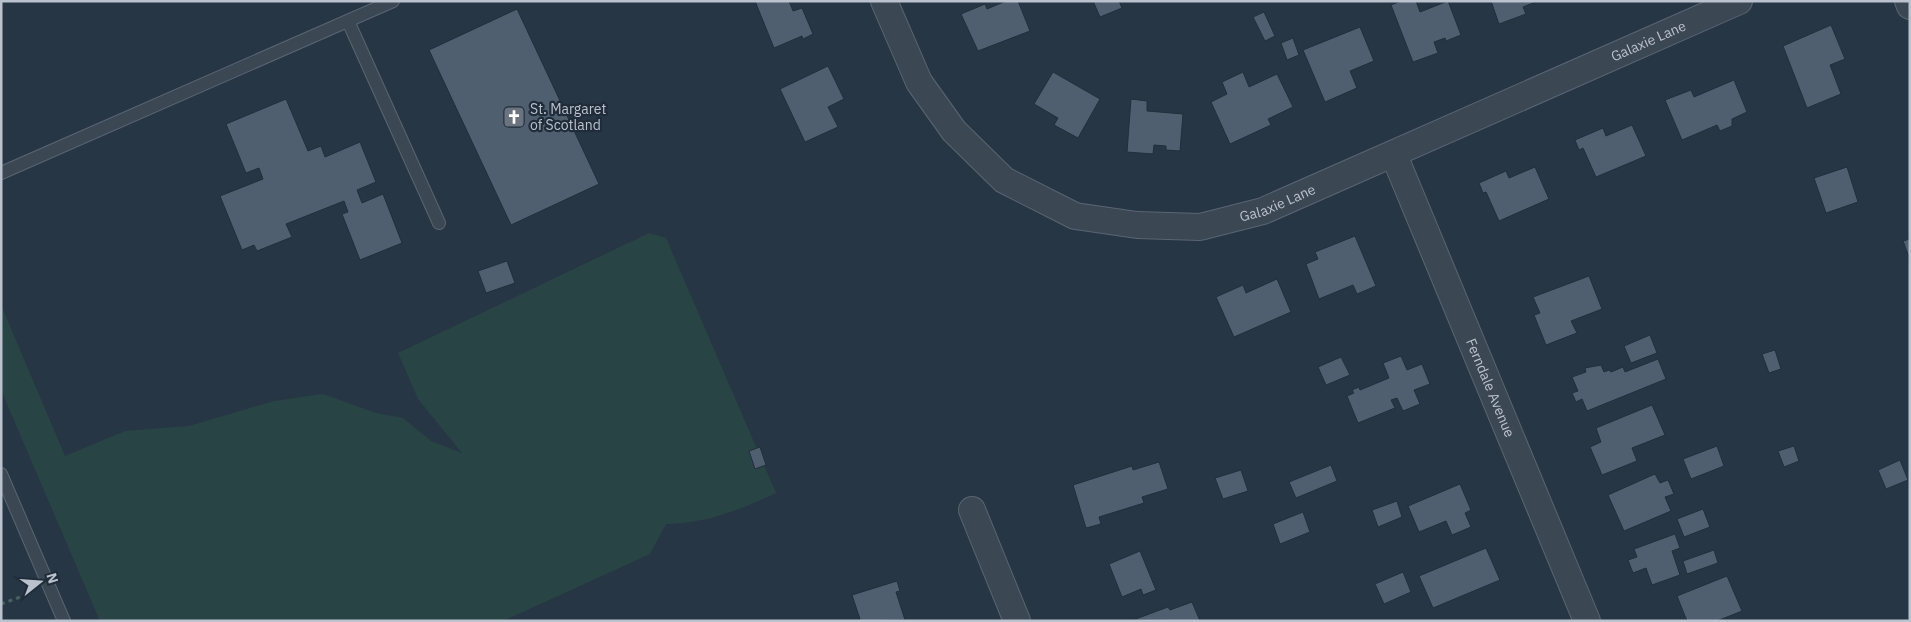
<svg xmlns="http://www.w3.org/2000/svg" width="1911" height="622" viewBox="0 0 1911 622" font-family="'IBM Plex Sans',sans-serif">
  <style>
    .green { fill: #294445 }
    .building { fill: #505f6f; stroke: #222e3b }
    .lines { fill: none; stroke-linecap: round; stroke-linejoin: round }
    .service-casing { stroke: #5a6571; stroke-width: 14 }
    .minor-casing { stroke: #5a6571; stroke-width: 28 }
    .path { stroke: #486161; stroke-width: 3; stroke-dasharray: 4 4; stroke-linecap: butt }
    .service { stroke: #3c4754; stroke-width: 12 }
    .minor { stroke: #3c4754; stroke-width: 26 }
    .labels { text-anchor: middle; stroke-width: 4.5; stroke-linejoin: round; paint-order: stroke }
    .street-label { font-size: 14px; fill: #b9c2cd; stroke: #202c39 }
    .poi-label { font-size: 14px; fill: #b9c2cd; stroke: #202c39; text-anchor: start }
  </style>
  <rect width="100%" height="100%" fill="#273644"/>
  <path class="green" d="M649 233 666 238 776 493C739 510 708 523 666 524L650 554 503 621H100L1 390V305L65 456 125 431 189 426 274 401 323 394 376 413 403 418 431 441 462 453 418 399 398 353Z"/>
  <g class="building">
    <polygon points="755,1 789,1 793,11 802,8 813,34 803,39 802,36 774,48"/>
    <polygon points="1006,1 1018,1 1030,31 978,51 961,14 985,4 987,9"/>
    <polygon points="1093,1 1119,1 1122,8 1100,17"/>
    <polygon points="1401,1 1416,1 1420,12 1448,1 1461,35 1446,41 1445,38 1434,42 1438,53 1413,62 1391,5"/>
    <polygon points="1491,1 1538,1 1523,7 1526,14 1499,24"/>
    <polygon points="517,9 599,184 511,225 429,50"/>
    <polygon points="1264,12 1275,36 1265,41 1253,17"/>
    <polygon points="1831,25 1845,59 1830,65 1841,94 1807,108 1783,46"/>
    <polygon points="1360,27 1374,61 1350,71 1357,88 1325,102 1303,50"/>
    <polygon points="1293,38 1299,55 1287,60 1281,43"/>
    <polygon points="828,66 844,99 828,107 838,127 805,142 780,89"/>
    <polygon points="1053,72 1100,99 1078,138 1054,125 1058,118 1034,104"/>
    <polygon points="1243,72 1249,87 1277,74 1293,107 1268,119 1271,125 1230,144 1211,102 1227,94 1222,82"/>
    <polygon points="1734,80 1747,112 1732,119 1732,126 1720,131 1717,125 1682,140 1665,100 1691,90 1694,97"/>
    <polygon points="286,99 308,151 321,146 325,157 360,142 376,182 357,190 362,203 383,194 402,243 360,260 342,214 348,212 344,201 286,224 292,237 257,251 254,245 242,250 220,196 263,179 259,168 246,173 226,124"/>
    <polygon points="1131,99 1147,101 1147,111 1183,114 1180,151 1166,150 1166,146 1154,145 1153,154 1127,152"/>
    <polygon points="1632,125 1646,156 1596,177 1583,148 1579,150 1575,140 1603,128 1606,136"/>
    <polygon points="1535,167 1549,199 1499,221 1486,192 1483,193 1479,183 1506,171 1509,178"/>
    <polygon points="1847,167 1858,202 1826,213 1814,178"/>
    <polygon points="1355,236 1376,286 1357,294 1353,285 1319,299 1306,264 1318,259 1315,252"/>
    <polygon points="1910,239 1910,260 1903,241"/>
    <polygon points="507,261 515,283 486,293 478,271"/>
    <polygon points="1589,276 1602,309 1571,321 1577,333 1546,345 1534,315 1540,313 1533,297"/>
    <polygon points="1277,279 1291,312 1234,337 1216,297 1243,285 1246,293"/>
    <polygon points="1650,335 1657,353 1631,363 1624,346"/>
    <polygon points="1775,350 1781,369 1769,373 1762,354"/>
    <polygon points="1401,356 1407,370 1422,364 1430,384 1414,390 1420,404 1403,411 1397,398 1391,400 1395,408 1358,423 1347,396 1354,393 1352,390 1359,387 1360,390 1389,378 1383,363"/>
    <polygon points="1341,357 1350,375 1326,385 1318,367"/>
    <polygon points="1658,359 1666,379 1587,411 1582,399 1576,402 1572,393 1578,391 1572,377 1586,372 1585,368 1601,365 1604,372 1609,370 1611,372 1623,367 1625,372"/>
    <polygon points="1652,405 1665,435 1632,448 1637,461 1602,475 1590,447 1601,442 1596,428"/>
    <polygon points="1717,446 1724,466 1691,479 1683,459"/>
    <polygon points="1794,446 1799,461 1784,467 1778,451"/>
    <polygon points="760,447 766,465 755,469 749,451"/>
    <polygon points="1900,460 1908,480 1886,489 1878,470"/>
    <polygon points="1159,462 1168,489 1142,497 1144,503 1099,517 1101,524 1086,528 1073,485 1132,466 1133,470"/>
    <polygon points="1331,465 1337,481 1296,498 1289,482"/>
    <polygon points="1241,470 1248,491 1223,499 1215,478"/>
    <polygon points="1655,474 1660,483 1668,480 1674,494 1665,497 1671,511 1624,531 1608,495"/>
    <polygon points="1460,484 1471,510 1465,513 1471,527 1452,535 1446,521 1419,532 1408,506"/>
    <polygon points="1397,501 1402,517 1378,527 1372,510"/>
    <polygon points="1703,509 1710,527 1684,537 1677,519"/>
    <polygon points="1303,512 1310,532 1280,544 1273,524"/>
    <polygon points="1675,534 1680,548 1672,551 1680,575 1652,585 1646,568 1633,573 1628,560 1637,557 1634,549"/>
    <polygon points="1486,548 1500,580 1433,608 1419,576"/>
    <polygon points="1714,550 1718,563 1687,574 1683,561"/>
    <polygon points="1140,551 1156,590 1143,595 1141,589 1122,597 1109,564"/>
    <polygon points="1403,572 1411,592 1384,604 1375,584"/>
    <polygon points="1727,576 1742,611 1717,621 1687,621 1677,596"/>
    <polygon points="897,581 900,591 896,592 905,620 856,621 860,619 852,595"/>
    <polygon points="1192,602 1200,621 1133,620 1168,607 1170,610"/>
  </g>
  <g class="lines">
    <g class="service-casing">
      <g id="service">
        <polyline points="348,21 439,223"/>
        <polyline points="1,173 393,1"/>
        <polyline points="1,474 64,621"/>
      </g>
    </g>
    <g class="minor-casing">
      <g id="minor">
        <path id="s1" d="M884 1 919 82 954 131 1004 180 1075 216 1137 225 1200 227 1263 211 1739 1"/>
        <polyline points="1908,1 1910,6"/>
        <path id="s2" d="M1394 155 1587 621"/>
        <polyline points="972,510 1017,621"/>
      </g>
    </g>
    <polyline class="path" points="1,604 31,593"/>
    <use href="#service" class="service"/>
    <use href="#minor" class="minor"/>
  </g>
  <defs>
    <g id="church-square" transform="scale(1.125)"><rect x="-9" y="-9" width="18" height="18" rx="4" fill="#6b7280" stroke="#202c39"/><path d="M-1.2-6h2.4v3.5h3.3v2.4h-3.3V6h-2.4V-.1h-3.3v-2.4h3.3Z" fill="#fff"/></g>
  </defs>
  <g fill-rule="evenodd">
    <use href="#church-square" x="514" y="117"/>
  </g>
  <g class="labels">
    <g class="street-label">
      <text dy="5" stroke="none"><textPath href="#s1" startOffset="910">Galaxie Lane</textPath></text>
      <text dy="5" stroke="none"><textPath href="#s1" startOffset="505">Galaxie Lane</textPath></text>
      <text dy="5" stroke="none"><textPath href="#s2" startOffset="252">Ferndale Avenue</textPath></text>
    </g>
    <g class="poi-label">
      <text x="530" y="114">St. Margaret<tspan x="530" dy="16">of Scotland</tspan></text>
    </g>
  </g>
  <rect width="1911" height="622" fill="none" stroke="#b9c2cd" stroke-width="5"/>
  <g transform="translate(40 582) rotate(73)" stroke="#202c39" stroke-width="4" paint-order="stroke">
  <path d="M0-4L9 19L0 12L-9 19Z" fill="#b9c2cd"/>
  <text y="-8" font-size="14" font-weight="bold" text-anchor="middle" fill="#b9c2cd">N</text>
  </g>
</svg>
